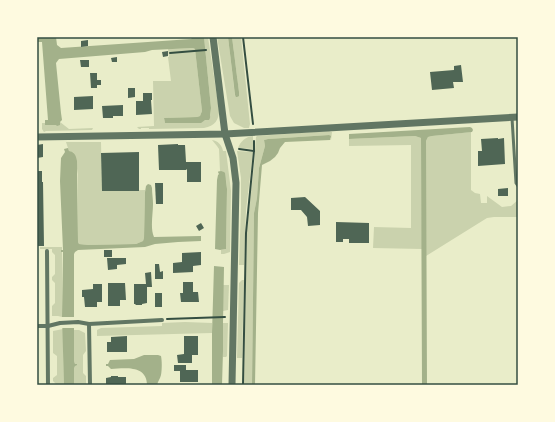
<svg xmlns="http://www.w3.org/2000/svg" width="555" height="422" viewBox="0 0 555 422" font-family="'Asap Condensed',sans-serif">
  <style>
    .green { fill: #cad2ad }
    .water { fill: #a3b18a }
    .pier { fill: #e9edc9 }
    .building { fill: #4f6655 }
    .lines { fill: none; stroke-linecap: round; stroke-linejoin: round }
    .path { stroke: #344e41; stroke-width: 2 }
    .service { stroke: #617663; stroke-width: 3 }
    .minor { stroke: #617663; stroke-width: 4 }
    .tertiary { stroke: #617663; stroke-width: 7 }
    .neatline { fill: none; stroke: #344e41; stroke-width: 1.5 }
  </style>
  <rect width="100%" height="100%" fill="#e9edc9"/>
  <g class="green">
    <path d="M204 37H208L219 110C219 120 215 126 204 128L149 129V128H141V129H139L137 127 154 126 153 81H171L168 57H169L168 49 193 48 195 49 202 111 200 116 197 117 164 118 165 123 206 120C211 119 211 114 211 108Z"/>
    <polygon points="217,37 228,37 235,96 239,92 232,37 241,37 250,124 249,128 244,128 234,123 230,116 220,55"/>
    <polygon points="60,122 69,129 93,128 92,130 46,131 44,132 42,129 42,123 45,123 46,125 56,125"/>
    <polygon points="329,131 332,132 331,140 330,140 331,139 329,135 268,139 264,140 265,146 259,168 257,198 254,213 252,385 244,385 247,229 254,165 256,137 257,136"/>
    <polygon points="471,132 471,190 475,193 480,194 481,203 487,203 487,196 502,207 511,206 518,200 518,217 494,217 487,218 426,256 426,141 428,137 432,136"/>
    <path d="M253 136V149L238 148C241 141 245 137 253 136Z"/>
    <polygon points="415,136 421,138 421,140 422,249 373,248 374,227 411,228 411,145 349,146 349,139"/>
    <path d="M212 140C218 141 222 145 223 151H226L231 191 230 252 224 254H221V250L226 249 227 189 226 180 219 174 218 171H220L219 149 217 146Z"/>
    <polygon points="66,142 101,142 102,191 145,190 144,238 143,241 136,244 88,245 79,244 78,242 78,174 74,153 69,151"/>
    <polygon points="237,151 253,152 246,210 244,265 239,265 241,207 241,178"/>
    <polygon points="40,247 62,247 62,317 58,316 52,316 52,306 55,303 55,283 52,280 52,277 55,274 55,255 52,252 52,249 40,249"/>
    <polygon points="242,280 244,280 242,358 237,358 239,283"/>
    <polygon points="223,285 229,285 228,310 223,311"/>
    <polygon points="185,322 212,323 212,333 97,336 97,330 101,328 162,326 162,323"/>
    <polygon points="223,323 228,323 227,356 226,357 223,357"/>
    <polygon points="63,329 64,385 57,385 53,381 53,378 57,375 57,356 53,353 53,331"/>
    <polygon points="74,330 79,330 85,333 86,351 83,355 83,373 86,376 86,385 74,385 74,368 75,364 74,361"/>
  </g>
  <g class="water">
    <polygon points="37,37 56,37 57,45 61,48 191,39 193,37 204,37 211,108 210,118 209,120 205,120 201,123 165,123 164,118 197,117 200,116 202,111 195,49 193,48 152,50 145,52 59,59 56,63 61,113 62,120 60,122 60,125 57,126 56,125 45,125 45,120 48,120 42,42 37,42"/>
    <polygon points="228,37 232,37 239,92 239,96 237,97 236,97 235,95"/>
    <polygon points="470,127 472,128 473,130 472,132 432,136 428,137 426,141 427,385 422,385 421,138 415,136 349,139 349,134"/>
    <polygon points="329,135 331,136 330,140 285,142 280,148 278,153 275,157 270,161 262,165 258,213 255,385 252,385 254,213 257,198 259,168 265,146 264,140 268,139"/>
    <path d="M68 148 69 151C75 152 76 156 77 161L78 242 79 244 88 245 136 244 143 241 144 238 145 192 146 186 148 184 151 185 152 188C152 193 153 199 153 204 153 214 150 228 154 237L201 236V241L178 242 155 244 145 247 78 250 75 252 74 254V361L75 364H77V365L75 366 74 368V385H64L62 317 63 252H61V250H63L60 181 61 158 65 152 64 149Z"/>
    <polygon points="221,171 224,172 225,173 227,189 226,249 220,250 215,249 217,180 218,175 219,174 218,172"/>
    <polygon points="214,266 224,267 223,323 223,351 222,385 212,385 212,333"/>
    <path d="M144 355H158L161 356C162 361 162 369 161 375 160 379 158 381 157 385H147C147 365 125 368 111 369L108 366H106V364H108L110 360 134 359Z"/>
  </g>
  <polygon class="pier" points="60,317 76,317 76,328 61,328"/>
  <g class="building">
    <polygon points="88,40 88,46 81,47 81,41"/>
    <polygon points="168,51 168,56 163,57 162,52"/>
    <polygon points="117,57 117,62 112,62 111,58"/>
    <polygon points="80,60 89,60 89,67 81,67"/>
    <polygon points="461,65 463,82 453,82 454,88 432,90 430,72 454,70 454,66"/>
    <polygon points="90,73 97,73 97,80 101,80 101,85 97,85 97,88 91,88"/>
    <polygon points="128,88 135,88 135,97 128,98"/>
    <polygon points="143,93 152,93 152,100 151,100 152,114 136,115 136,101 143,101"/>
    <polygon points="93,96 93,109 74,110 74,97"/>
    <polygon points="123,105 123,116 113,116 113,118 103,118 102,106"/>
    <polygon points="498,138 498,139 504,138 505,164 478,166 478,151 482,151 481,139"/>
    <polygon points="43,144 43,157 37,158 37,145"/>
    <polygon points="178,144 178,145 185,145 186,162 201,162 201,182 187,182 187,169 186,170 159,170 158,145"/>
    <polygon points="139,152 139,191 102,191 101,153"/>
    <polygon points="37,171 42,171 42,182 43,182 44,246 37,246"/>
    <polygon points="155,183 163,183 163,204 156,204"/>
    <polygon points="508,188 508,196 498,196 498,189"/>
    <polygon points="305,197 320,211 320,225 308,226 307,217 301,210 291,210 291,198"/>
    <polygon points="336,222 369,223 369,243 349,243 349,239 343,239 343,242 336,242"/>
    <polygon points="201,223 204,228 199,231 196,226"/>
    <rect x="104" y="250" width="8" height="7"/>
    <polygon points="201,252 201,265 193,266 193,272 173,273 173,263 182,262 182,253"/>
    <polygon points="107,258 126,258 126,264 117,265 117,269 108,270"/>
    <polygon points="155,264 159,264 160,272 163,271 163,279 155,279"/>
    <polygon points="151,272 152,287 147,287 147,303 142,304 142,305 136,305 135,304 134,304 134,284 146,284 145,273"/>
    <polygon points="183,282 193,282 193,292 198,292 199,302 181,302 180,293 183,293"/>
    <polygon points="108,283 125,283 126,300 120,300 120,306 108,306"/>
    <polygon points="93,284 102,284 102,302 97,302 97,307 85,307 84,297 82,297 82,290 93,289"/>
    <rect x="155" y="293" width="7" height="14"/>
    <polygon points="127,336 127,352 107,352 107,342 111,342 111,337"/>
    <polygon points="184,336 198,336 198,355 192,355 192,363 178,363 177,355 184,354"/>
    <polygon points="174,365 186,365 186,370 198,370 198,382 180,382 180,371 174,371"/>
    <polygon points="111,376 118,376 118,377 126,377 126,385 106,385 106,378 111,377"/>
  </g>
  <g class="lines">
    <g class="path">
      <polyline points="243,37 253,124"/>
      <polyline points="170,53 206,50"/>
      <polyline points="239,149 254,151"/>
      <polyline points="167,319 225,317"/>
      <polyline points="243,385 246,233 254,151 254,141"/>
    </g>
    <polyline class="service" points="512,118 516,183 518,186"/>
    <g class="minor">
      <polyline points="47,251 48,385"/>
      <polyline points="89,324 90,385"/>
      <polyline points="37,326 48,326 60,323 78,322 89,324 162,320"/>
    </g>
    <g class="tertiary">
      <polyline points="213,37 225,134 233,158 236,183 232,385"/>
      <polyline points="37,137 225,134 518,117"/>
    </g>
  </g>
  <rect width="555" height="422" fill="none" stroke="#fefae0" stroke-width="76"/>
  <rect x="38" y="38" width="479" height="346" class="neatline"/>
</svg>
